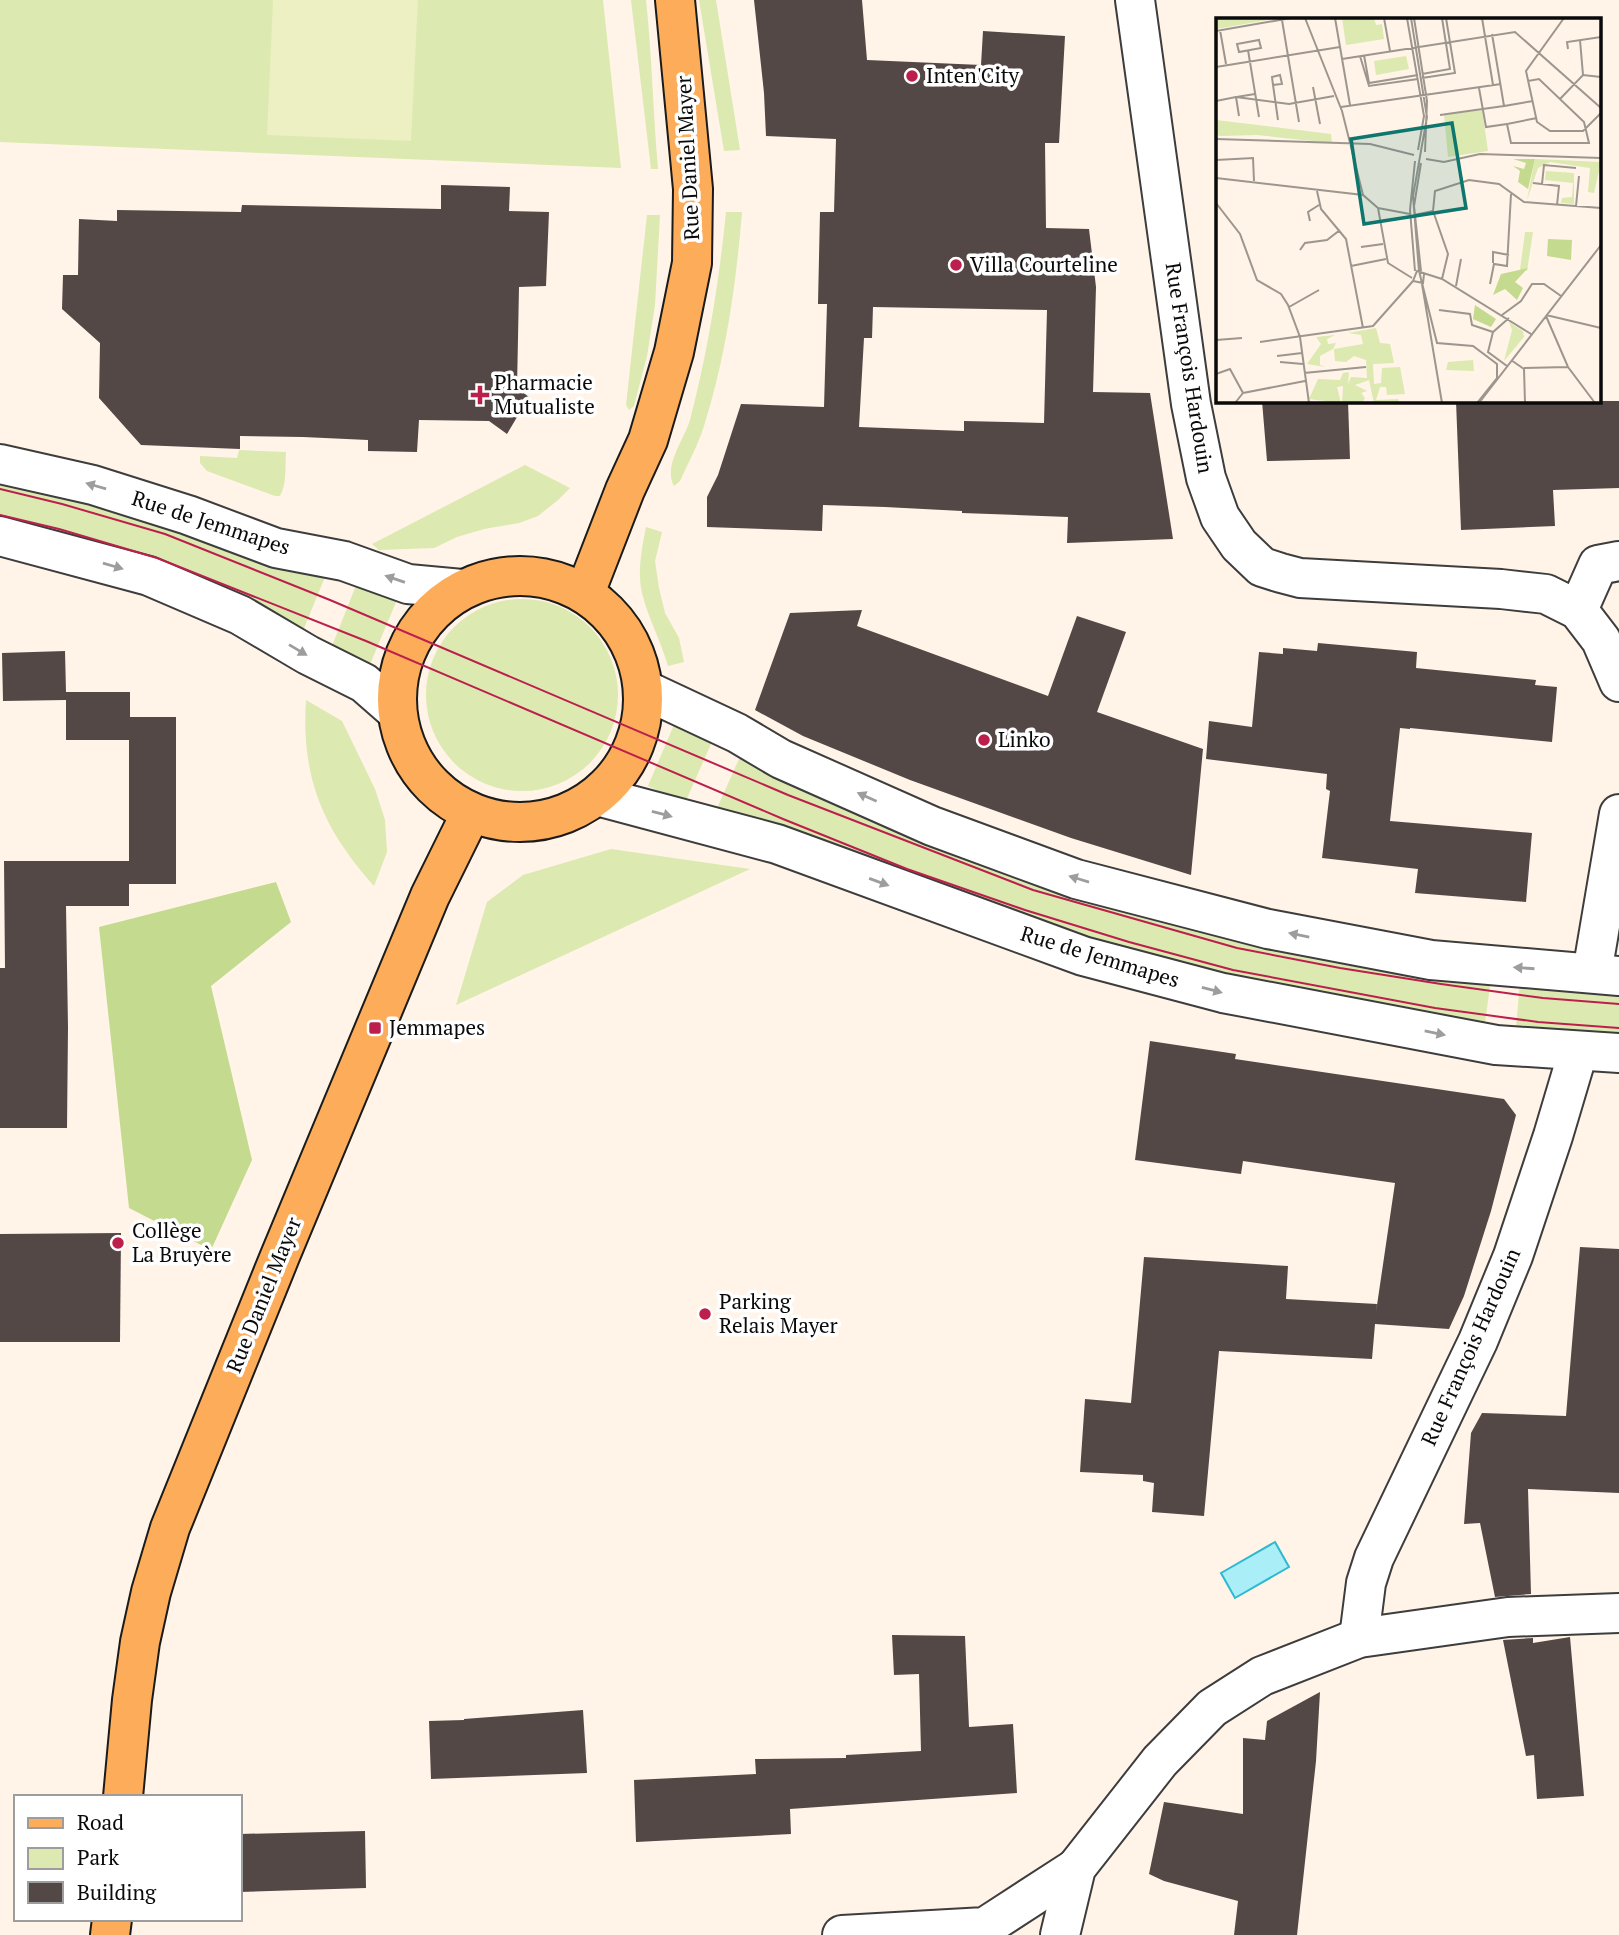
<svg xmlns="http://www.w3.org/2000/svg" width="1619" height="1935" viewBox="0 0 1619 1935" font-family="'PT Serif',serif">
  <style>
    .green { fill: #dce9b0 }
    .forest { fill: #c3da8f }
    .pitch { fill: #ecf0c2 }
    .water { fill: #aaeef8; stroke: #2fb8d1; stroke-width: 2 }
    .building { fill: #534846; fill-rule: evenodd }
    .lines { fill: none; stroke-linecap: round; stroke-linejoin: round }
    .minor-casing { stroke: #3d3d3d; stroke-width: 42 }
    .major-casing { stroke: #1b1b1b; stroke-width: 42 }
    .minor { stroke: #fff; stroke-width: 38 }
    .major { stroke: #fdad59; stroke-width: 38 }
    .tram { stroke: #bd1f4d; stroke-width: 2 }
    .oneway { fill: #9d9d9d }
    .poi-dot { fill: #bd1f4d; stroke: #fff; stroke-width: 2.5 }
    .labels { text-anchor: middle; stroke-width: 7; stroke-linejoin: round; paint-order: stroke }
    .poi-label { font-size: 21px; fill: #0a0a0a; stroke: #fff; text-anchor: start }
    .street-label { font-size: 21px; fill: #0a0a0a; stroke: #fff }
    .inset-road { fill: none; stroke: #9d968f; stroke-width: 2 }
    .view { fill: #0f766e; fill-opacity: 0.15; stroke: #0f766e; stroke-width: 3.5 }
    .inset-edge { fill: none; stroke: #0a0a0a; stroke-width: 3.5 }
  </style>
  <rect width="100%" height="100%" fill="#fff4e7"/>
  <g class="green">
    <polygon points="0,0 603,0 621,168 0,142"/>
    <path d="M631 0H646C652 56 653 112 658 169H651Z"/>
    <polygon points="699,0 716,0 740,150 724,151"/>
    <path d="M726 212H742C736 285 726 356 704 426 698 445 688 463 680 481L674 486C663 466 684 440 690 420 708 351 719 282 726 212Z"/>
    <polygon points="647,215 660,215 655,305 647,356 634,406 629,410 626,405"/>
    <path d="M239 450 286 452C285 466 287 484 280 496H275L207 471 200 463V456L237 458Z"/>
    <polygon points="525,465 570,488 558,500 538,516 519,523 484,529 457,537 434,548 379,550 372,544"/>
    <polygon points="0,477 327,572 300,638 0,523"/>
    <path d="M646 527 662 532 655 561 659 588 665 613 679 638 684 662 668 666C661 641 648 618 642 593 637 571 642 548 646 527Z"/>
    <polygon points="357,583 394,598 396,602 371,662 367,664 332,646"/>
    <circle cx="522" cy="695" r="96"/>
    <path d="M306 700 342 721 375 789 385 820 387 852 374 886C323 829 301 778 306 700Z"/>
    <polygon points="676,720 714,737 685,803 648,786"/>
    <polygon points="743,750 798,786 1491,978 1484,1031 1133,956 714,815"/>
    <polygon points="611,849 750,869 456,1005 487,902 523,875"/>
    <polygon points="1520,982 1619,990 1619,1041 1515,1039"/>
  </g>
  <polygon class="forest" points="276,882 291,922 211,986 252,1160 211,1250 129,1208 99,927"/>
  <polygon class="pitch" points="273,0 418,0 411,141 267,135"/>
  <polygon class="water" points="1275,1542 1289,1567 1235,1598 1221,1573"/>
  <g class="building">
    <path d="M754 0H862L867 60 981 65 983 31 1065 36 1059 143H1045L1046 228 1089 229 1096 287 1093 392 1150 393 1173 539 1067 543 1068 517 962 513V511L885 507 823 505 822 531 707 527V497L718 475 741 404 824 407 827 304H818L820 212H834L836 139 766 136 764 93ZM873 307 1047 310 1044 423 964 421V431L859 427 864 338H872Z"/>
    <polygon points="441,185 510,187 509,211 549,212 546,286 519,287 517,388 529,397 507,434 489,421 419,420 417,452 368,451 368,440 303,437 240,436 240,449 141,445 99,398 100,343 62,309 63,275 78,275 79,219 117,221 117,210 241,212 242,205 441,209"/>
    <polygon points="1262,401 1348,401 1350,459 1267,461"/>
    <polygon points="1456,401 1619,401 1619,488 1553,490 1555,526 1461,530"/>
    <polygon points="862,610 857,626 1048,696 1077,616 1126,632 1097,712 1203,749 1191,875 1071,838 910,780 803,736 755,710 790,613"/>
    <polygon points="1318,643 1417,652 1416,668 1536,680 1535,685 1557,687 1552,742 1410,728 1410,729 1400,728 1390,821 1532,833 1526,902 1415,893 1418,869 1322,858 1330,791 1326,789 1327,774 1206,759 1209,721 1252,727 1259,652 1283,654 1283,648 1317,651"/>
    <polygon points="65,651 66,692 130,692 130,717 176,717 176,884 129,884 129,906 66,906 68,1027 67,1128 0,1128 0,968 5,968 4,861 129,861 129,740 66,740 66,700 3,701 2,653"/>
    <polygon points="1150,1041 1236,1054 1235,1059 1504,1099 1516,1115 1491,1211 1464,1296 1449,1329 1375,1324 1372,1359 1219,1351 1204,1516 1152,1512 1154,1483 1143,1481 1143,1475 1080,1472 1085,1399 1131,1403 1144,1257 1288,1266 1286,1299 1377,1304 1376,1312 1395,1183 1243,1161 1241,1174 1135,1160"/>
    <polygon points="121,1233 120,1342 0,1342 0,1234"/>
    <polygon points="1580,1247 1619,1249 1619,1493 1528,1489 1531,1594 1495,1597 1480,1523 1464,1524 1471,1433 1482,1413 1566,1416"/>
    <polygon points="892,1635 965,1636 969,1727 1013,1724 1017,1793 790,1809 791,1834 636,1842 634,1780 756,1774 755,1759 846,1758 846,1755 921,1751 919,1674 894,1675"/>
    <polygon points="1570,1637 1584,1796 1537,1799 1534,1755 1526,1756 1503,1640 1533,1638 1533,1643"/>
    <polygon points="1320,1692 1316,1761 1297,1935 1234,1935 1238,1901 1164,1881 1149,1874 1164,1802 1243,1814 1243,1738 1265,1740 1267,1721"/>
    <polygon points="583,1710 587,1773 431,1779 429,1721 464,1720 464,1719"/>
    <polygon points="365,1831 366,1888 240,1892 240,1834"/>
  </g>
  <g class="lines">
    <g class="minor-casing">
      <g id="minor">
        <polyline points="1135,0 1191,404 1206,478 1220,517 1239,545 1262,567 1281,573 1300,578 1501,589 1546,594 1578,610 1601,640 1619,682"/>
        <polyline points="0,464 93,485 188,515 276,548 344,561 408,584 462,589"/>
        <polyline points="0,536 149,576 240,615 308,655 364,683 396,711"/>
        <polyline points="1578,610 1598,565 1619,561"/>
        <polyline points="643,689 737,733 781,759 932,826 1076,879 1268,929 1431,960 1619,976"/>
        <polyline points="597,796 777,844 1083,956 1223,993 1496,1045 1619,1053"/>
        <polyline points="1592,973 1619,814"/>
        <polyline points="1359,1638 1366,1583 1374,1558 1478,1341 1513,1256 1553,1136 1578,1052"/>
        <polyline points="842,1935 985,1927 1076,1868"/>
        <polyline points="1060,1935 1076,1868 1160,1761 1212,1708 1262,1676 1359,1638 1508,1617 1619,1613"/>
      </g>
    </g>
    <g class="major-casing">
      <g id="major">
        <circle cx="520" cy="699" r="123"/>
        <polyline points="585,593 625,490 648,440 674,352 692,263 693,189 675,0"/>
        <polyline points="123,1797 132,1700 140,1642 151,1592 170,1528 280,1256 430,896 471,813"/>
        <polyline points="110,1935 112,1919"/>
      </g>
    </g>
    <use href="#minor" class="minor"/>
    <use href="#major" class="major"/>
    <g class="tram">
      <polyline points="0,489 62,504 165,534 330,600 788,795 1033,890 1237,948 1340,968 1441,984 1543,998 1619,1004"/>
      <polyline points="0,515 59,529 157,558 366,641 783,819 907,869 1025,910 1129,942 1233,970 1435,1008 1538,1022 1619,1028"/>
    </g>
  </g>
  <defs><path id="oneway-solid" d="M-6-.8H1V-3.2L6.5 0L1 3.2V.8H-6Z" transform="scale(1.75)"/></defs>
  <g class="oneway">
    <use href="#oneway-solid" transform="translate(96 486) rotate(-164)"/>
    <use href="#oneway-solid" transform="translate(113 566) rotate(16)"/>
    <use href="#oneway-solid" transform="translate(395 579) rotate(-161)"/>
    <use href="#oneway-solid" transform="translate(298 650) rotate(31)"/>
    <use href="#oneway-solid" transform="translate(867 797) rotate(-156)"/>
    <use href="#oneway-solid" transform="translate(662 814) rotate(15)"/>
    <use href="#oneway-solid" transform="translate(1079 879) rotate(-163)"/>
    <use href="#oneway-solid" transform="translate(879 882) rotate(20)"/>
    <use href="#oneway-solid" transform="translate(1299 935) rotate(-169)"/>
    <use href="#oneway-solid" transform="translate(1524 968) rotate(-176)"/>
    <use href="#oneway-solid" transform="translate(1212 990) rotate(15)"/>
    <use href="#oneway-solid" transform="translate(1435 1033) rotate(11)"/>
  </g>
  <g class="poi-dot">
    <circle cx="912" cy="76" r="7"/>
    <circle cx="956" cy="265" r="7"/>
    <path d="M476.5 384.5h7v7h7v7h-7v7h-7v-7h-7v-7h7z"/>
    <circle cx="984" cy="740" r="7"/>
    <rect x="368" y="1021" width="14" height="14" rx="3.5"/>
    <circle cx="118" cy="1243" r="7"/>
    <circle cx="705" cy="1314" r="7"/>
  </g>
  <g class="labels">
    <g class="poi-label">
      <text x="926" y="83">Inten'City</text>
      <text x="970" y="272">Villa Courteline</text>
      <text x="494" y="390">Pharmacie<tspan x="494" dy="24">Mutualiste</tspan></text>
      <text x="998" y="747">Linko</text>
      <text x="389" y="1035">Jemmapes</text>
      <text x="132" y="1238">Collège<tspan x="132" dy="24">La Bruyère</tspan></text>
      <text x="719" y="1309">Parking<tspan x="719" dy="24">Relais Mayer</tspan></text>
    </g>
    <g class="street-label">
      <text transform="translate(688 158) rotate(-93)" y="7">Rue Daniel Mayer</text>
      <text transform="translate(1189 368) rotate(81)" y="7">Rue François Hardouin</text>
      <text transform="translate(211 523) rotate(18)" y="7">Rue de Jemmapes</text>
      <text transform="translate(1100 957) rotate(17)" y="7">Rue de Jemmapes</text>
      <text transform="translate(264 1295) rotate(-68)" y="7">Rue Daniel Mayer</text>
      <text transform="translate(1471 1347) rotate(-66)" y="7">Rue François Hardouin</text>
    </g>
  </g>
  <g transform="translate(1216 18)">
    <rect width="385" height="385" fill="#fff4e7"/>
    <path d="M0 0H63L0 11ZM126 0H158L160 7 166 6 168 21 130 27ZM190 38 193 51 160 57 158 43ZM266 92 272 133 232 139 228 97ZM0 102 115 116 116 125 41 117 5 118 0 117ZM319 141 385 144 378 175 372 174 374 150 334 144 322 150 311 182ZM358 152V186L345 185 346 180 356 179 357 165 329 162 330 153 358 155ZM309 214H317L311 253 304 252ZM293 304 307 313 308 319 288 343 296 312ZM160 310 164 325 174 326 178 345 157 346 158 366 165 365 166 350 184 349 189 376 171 377 170 369H164L160 382 182 381 184 385H158L153 362 139 367 151 373 145 375 149 380 146 385H126L127 368 121 369 125 385 93 381 102 361 124 362 127 355 133 354 132 366 135 359 151 360 150 342 138 338 130 344 119 343 118 331 147 326 145 317 132 315ZM119 317 111 321 112 326 120 325 117 331 104 338V347L110 349 91 346 105 326 100 319ZM257 342 258 353 230 352 232 344Z" fill="#dce9b0"/>
    <path d="M297 141H319L312 171 302 164 304 153 297 148 308 151 310 145ZM332 221 356 222 355 242 331 238ZM312 250 299 264 307 270 301 282 289 271 277 277 285 256ZM259 287 280 301 275 309 257 301Z" fill="#c3da8f"/>
    <path class="inset-road" d="M89 0 126 93 147 177M119 0 134 87M168 0 174 33M191 0 208 98 202 132M195 0 211 99 197 178 203 253 221 325 257 328 281 346V360L261 385M198 0 211 83 209 134M266 0 277 67M348 0 310 53 321 104 334 113H367L385 95M66 2 83 104M4 12 10 46M0 13 75 0M276 16 288 88 317 83M43 22 45 30 23 34 21 26ZM364 22 367 57M352 31 351 24 385 19M32 32 43 99M148 37 153 65 202 57M144 38 153 68 202 61M126 41 299 14 385 90M0 49 124 29M206 56 234 51 226 0M206 60 239 55 230 0M312 63 323 61 368 104 373 125H295L291 106 321 100M57 67 56 59 64 57 66 66 57 67 62 102M97 69 104 106M263 70 270 109 291 106M344 81 367 57 385 59M0 83 20 79 73 86 118 78M125 89 285 66M224 97 288 88M23 98 20 79 39 76M0 121 154 126 198 137M210 141 228 144 264 136 385 140M0 142 37 140 38 163M205 145 198 188 205 253M0 160 147 177 162 190 172 245 196 260M317 165 343 168 341 187M326 166 328 147 360 150M101 173 105 191 130 221 147 310M0 185 24 216 41 262 65 276 72 287 84 319 93 385M360 188 363 158M162 190 194 196M217 193 232 236 226 261M198 197 217 193 219 173 253 162 283 166 308 184 385 190M94 203 92 194 103 187M145 229 167 226M84 232 89 225 111 222 124 212M277 245V234L293 237M135 248 170 241M199 253 194 192 199 143M208 256 207 265 197 263 201 253 226 261 315 316M206 266 226 385M274 266 278 246 291 248 295 176M240 268 245 241M73 289 103 272M223 292 254 296 256 307 277 314 293 300M286 297 305 283 316 266H328L345 278M330 297 385 310M330 298 352 349 379 385M277 314 272 334 291 348M0 322 26 320M44 324 157 308 197 263M61 338 86 335M295 342 308 351 309 385M64 344 87 346M308 350 352 349M88 355 150 349M0 356 14 351 27 375 19 385M27 375 89 363M263 385 385 227"/>
    <path class="view" d="M236 105 250 190 148 206 135 121Z"/>
    <rect width="385" height="385" class="inset-edge"/>
  </g>
  <rect x="14" y="1795" width="228" height="126" fill="#ffffff" stroke="#9d9d9d" stroke-width="2"/>
  <rect x="28" y="1818" width="35" height="10" fill="#fdad59" stroke="#9d9d9d" stroke-width="2"/>
  <text x="77" y="1830" font-size="21" fill="#0a0a0a">Road</text>
  <rect x="28" y="1848" width="35" height="21" fill="#dce9b0" stroke="#9d9d9d" stroke-width="2"/>
  <text x="77" y="1865" font-size="21" fill="#0a0a0a">Park</text>
  <rect x="28" y="1882" width="35" height="21" fill="#534846" stroke="#9d9d9d" stroke-width="2"/>
  <text x="77" y="1900" font-size="21" fill="#0a0a0a">Building</text>
</svg>
